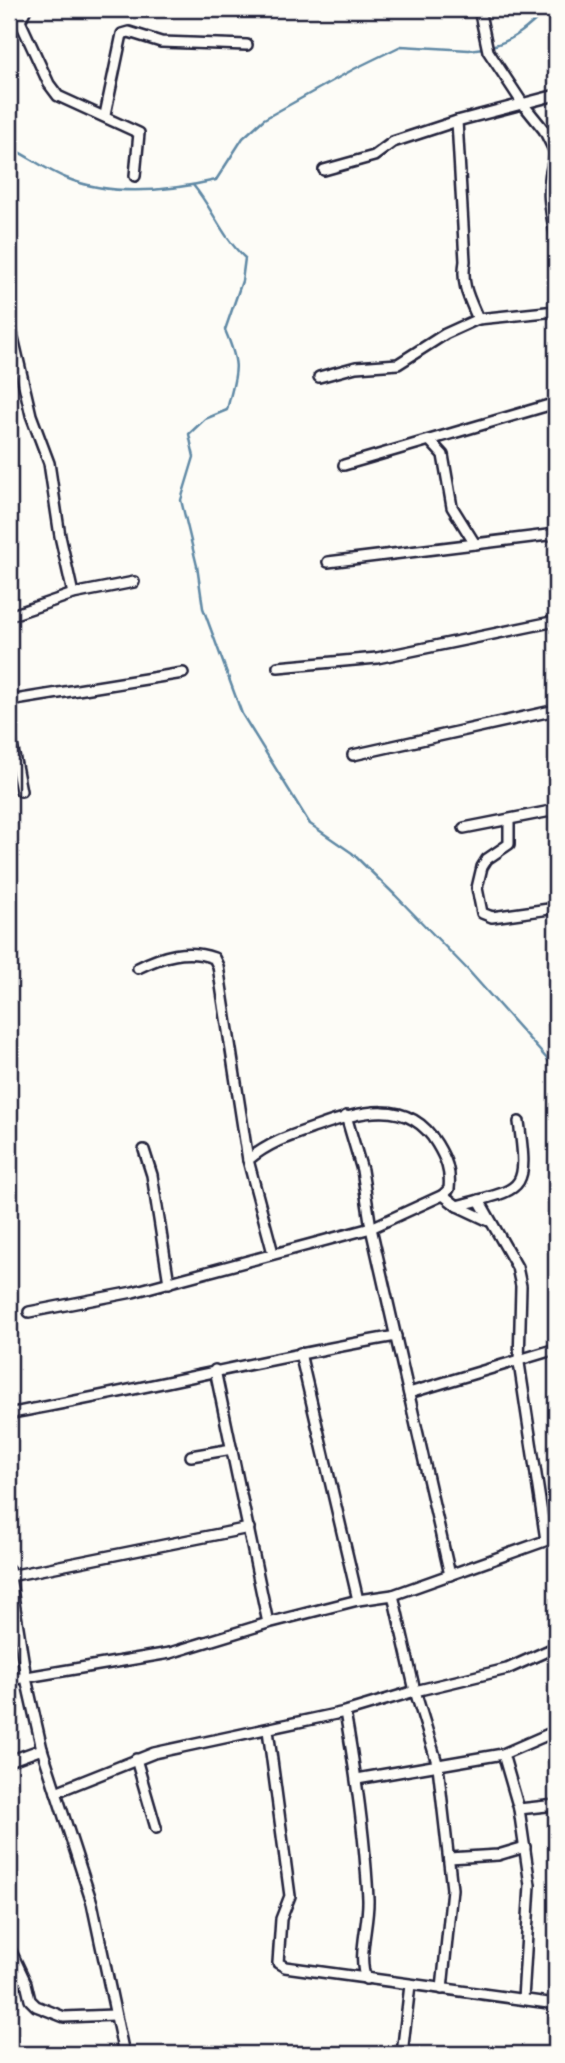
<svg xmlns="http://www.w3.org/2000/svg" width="565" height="2063" viewBox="0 0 565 2063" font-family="'Gochi Hand',sans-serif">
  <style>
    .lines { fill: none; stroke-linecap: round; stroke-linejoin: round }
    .stream { stroke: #6089a5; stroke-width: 2.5 }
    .street-casing { stroke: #22223b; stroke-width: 14 }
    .street { stroke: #fdfcf7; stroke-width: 9 }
  </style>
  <rect width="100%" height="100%" fill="#fdfcf7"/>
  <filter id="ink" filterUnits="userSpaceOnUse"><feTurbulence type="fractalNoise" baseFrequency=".0143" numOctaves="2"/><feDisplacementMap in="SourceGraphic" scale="14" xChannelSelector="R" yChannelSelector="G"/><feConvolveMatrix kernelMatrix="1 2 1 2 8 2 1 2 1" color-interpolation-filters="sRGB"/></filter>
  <g filter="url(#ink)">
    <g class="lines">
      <g class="stream">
        <path d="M490 46C513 42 531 25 547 9"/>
        <path d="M9 147C28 156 46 170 66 178 112 197 169 191 216 180L243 138 264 119 354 69 401 46 469 50 483 48"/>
        <path d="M193 185C213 209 222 237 245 258L242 281 225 330C242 370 236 371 227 410L205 419 189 434 194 457 181 500 197 566 203 608 242 714 310 824 352 853 395 895 467 969 556 1069"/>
      </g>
      <g class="street-casing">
        <g id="street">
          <polyline points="479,9 488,51 523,104 544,130 556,154"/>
          <polyline points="9,10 20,21 49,84 58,96 139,133 135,176"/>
          <polyline points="20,21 26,9"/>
          <polyline points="105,115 122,34 129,32 161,42 247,45"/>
          <path d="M457 121 465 261C461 285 469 298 478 319L556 311"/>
          <path d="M556 153C545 184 549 206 556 237"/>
          <polyline points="324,170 374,156 393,142 457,121 556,95"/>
          <polyline points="9,320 31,415 49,463 60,536 73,594"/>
          <polyline points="319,377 356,367 398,364 445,334 478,319"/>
          <polyline points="431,442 443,455 452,507 475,544"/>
          <polyline points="344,465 556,403"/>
          <polyline points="328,562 556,534"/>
          <polyline points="9,616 73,594 134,582"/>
          <polyline points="278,667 377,658 556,621"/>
          <polyline points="9,701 183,673"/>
          <polyline points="9,729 21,791"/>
          <polyline points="353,755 556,710"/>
          <polyline points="509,821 509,844 487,859 482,867 477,888 482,913 492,917 556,908"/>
          <polyline points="464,828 556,810"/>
          <path d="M138 968C162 956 187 948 214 958L218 966 248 1160 273 1253"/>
          <polyline points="346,1116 362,1170 371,1228 450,1575"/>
          <polyline points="144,1150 152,1175 169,1283"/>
          <path d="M248 1160C270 1142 290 1136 316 1127 358 1112 409 1096 437 1144 446 1159 451 1171 449 1189L443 1195"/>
          <polyline points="479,1200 517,1267 521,1286 519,1363 546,1540"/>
          <polyline points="457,1206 489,1221"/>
          <path d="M29 1312 133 1292 371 1228 443 1195 457 1206C523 1188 529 1194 519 1122"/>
          <polyline points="300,1353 358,1600"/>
          <polyline points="215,1370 268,1623"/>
          <polyline points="409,1393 556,1349"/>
          <path d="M9 1418 12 1413C141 1390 267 1358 396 1336"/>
          <polyline points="191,1456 232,1449"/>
          <polyline points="9,1570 26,1678 42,1749 92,1903 124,2054"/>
          <polyline points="10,1576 249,1528"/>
          <polyline points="393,1595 415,1691 438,1766 452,1889 442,1989"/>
          <polyline points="9,1680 170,1653 268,1623 358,1600 393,1595 556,1537"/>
          <path d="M345 1712C356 1774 365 1836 368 1899 369 1924 357 1957 366 1979"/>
          <polyline points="268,1730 290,1896 281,1919 278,1963 285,1967 556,2004"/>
          <polyline points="503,1754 519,1809 530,1885 523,1999"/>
          <polyline points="136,1759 156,1828"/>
          <polyline points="9,1761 42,1749"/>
          <polyline points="357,1779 503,1754 556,1731"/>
          <polyline points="56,1792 154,1753 345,1712 415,1691 507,1669 556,1647"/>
          <polyline points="519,1809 556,1805"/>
          <polyline points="449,1858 498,1855 525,1847"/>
          <polyline points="9,1947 26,1983 30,2000 36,2006 64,2017 114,2015"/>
          <polyline points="402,2054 410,1985"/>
        </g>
      </g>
      <use href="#street" class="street"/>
    </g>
  </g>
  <rect width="565" height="2063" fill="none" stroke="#fdfcf7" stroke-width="35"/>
  <rect x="18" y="18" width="530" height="2028" fill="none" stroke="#22223b" stroke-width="2.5" filter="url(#ink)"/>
</svg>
